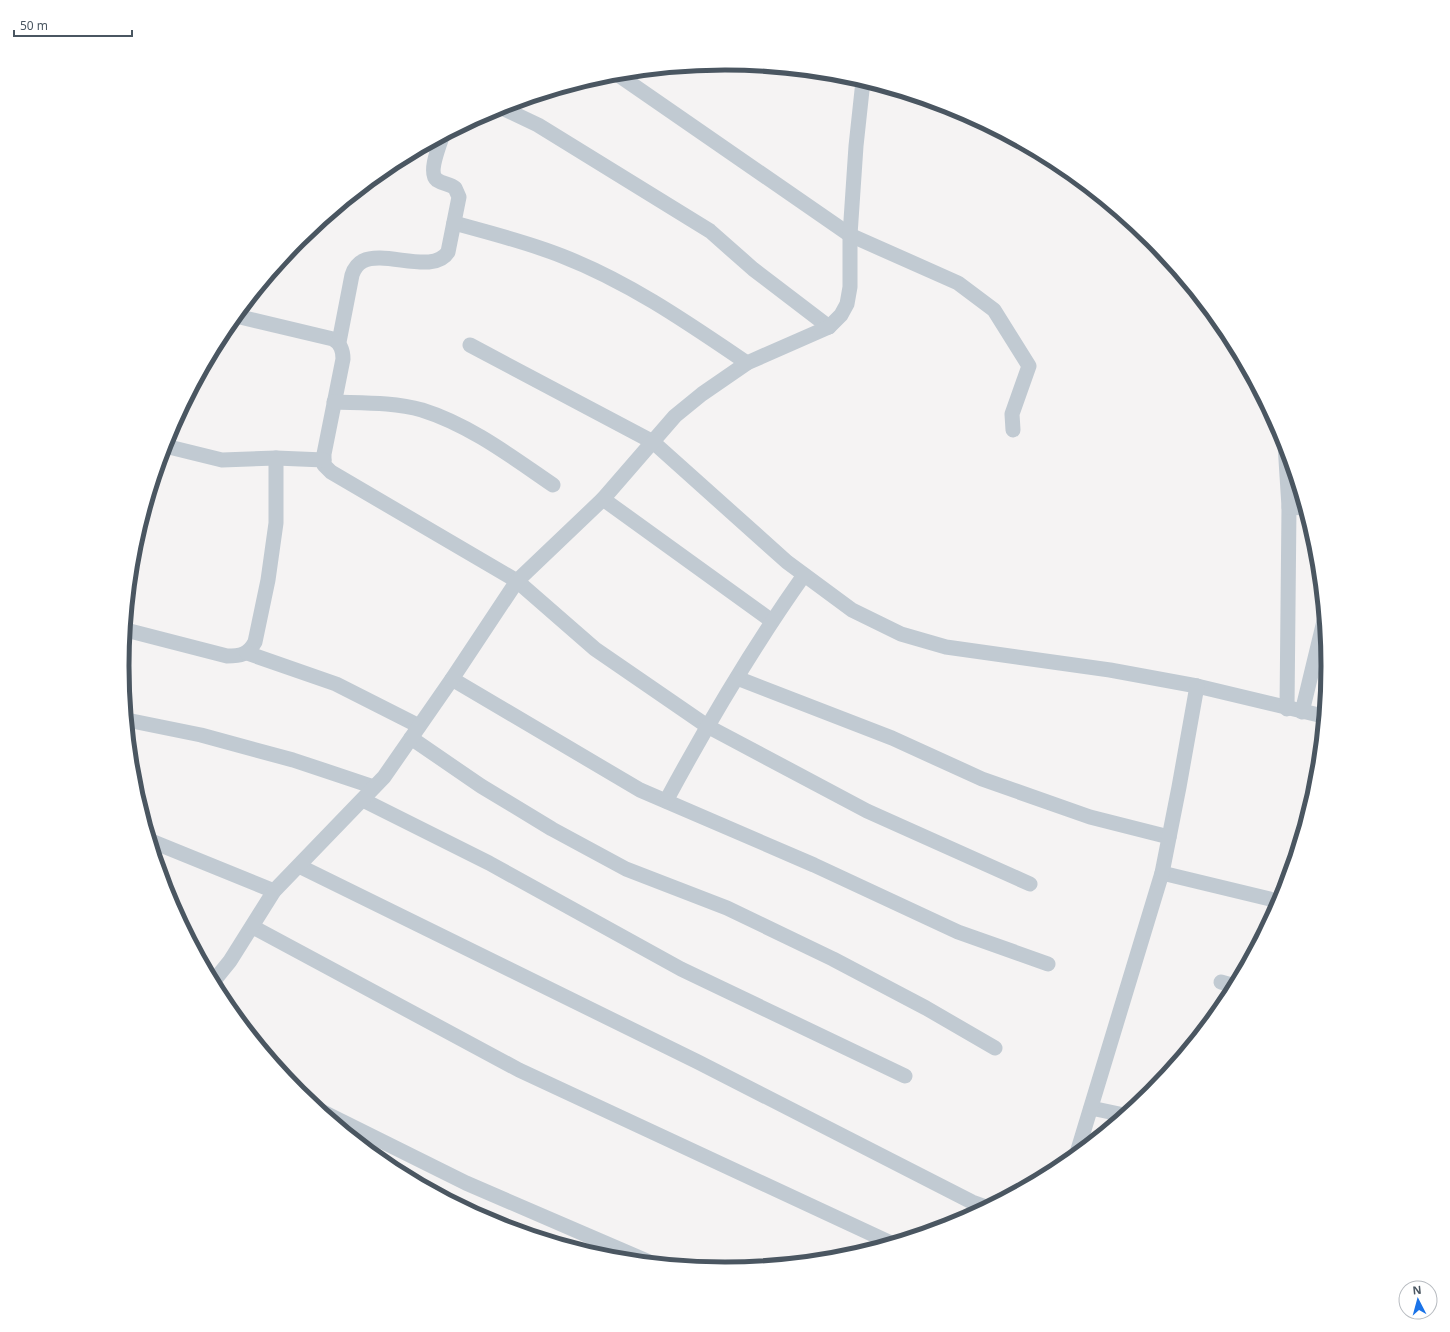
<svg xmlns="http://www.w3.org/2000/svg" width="1450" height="1332" viewBox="0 0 1450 1332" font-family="'Noto Sans',sans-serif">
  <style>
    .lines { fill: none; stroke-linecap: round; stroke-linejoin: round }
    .minor { stroke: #c1cad2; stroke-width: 15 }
    .rim { fill: none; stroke: #4a5661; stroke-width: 5 }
  </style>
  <rect width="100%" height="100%" fill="#f5f3f3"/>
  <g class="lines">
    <g class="minor">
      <polyline points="617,74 850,235 958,283 994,310 1029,366 1012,414 1013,430"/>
      <polyline points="500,107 538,125 710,231 753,269 829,327"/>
      <path d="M454 223C490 233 527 242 562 256 629 282 688 323 747 363"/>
      <path d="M236 316 333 339C341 344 343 350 343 359L324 454V465L331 472 517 581 595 649 707 726 867 811 1030 884"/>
      <path d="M339 342 352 275C354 269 357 264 363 261 385 250 434 275 448 252L459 197 455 188C450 184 443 184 437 180 428 173 439 146 442 137"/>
      <polyline points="470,345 653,442 787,562 852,610 901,634 946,647 1110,670 1197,686 1323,716"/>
      <path d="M334 402C363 403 394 402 422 410 470 425 512 457 553 485"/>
      <polyline points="1285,444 1289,507 1287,709"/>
      <polyline points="165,446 222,460 276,458 324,460"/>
      <polyline points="603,499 772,621"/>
      <polyline points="1289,507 1304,508"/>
      <path d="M126 630 227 656C240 656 248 655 255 642L268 580 276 523V458"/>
      <polyline points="247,653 336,684 419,726"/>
      <polyline points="737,678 892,738 982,779 1090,817 1169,837"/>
      <polyline points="452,679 640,790 814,865 958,932 1048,964"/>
      <polyline points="1302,712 1324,621"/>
      <polyline points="127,720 201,735 293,760 374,787"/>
      <polyline points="411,738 481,786 552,829 626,869 727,908 833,959 926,1008 995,1048"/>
      <polyline points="363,800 489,863 681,969 905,1076"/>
      <path d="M666 801C708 723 753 647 804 575"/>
      <polyline points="151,841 274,891"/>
      <polyline points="299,866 698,1062 972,1202 986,1207"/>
      <polyline points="1162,873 1270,899"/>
      <polyline points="253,927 519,1070 891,1243"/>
      <polyline points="213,982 230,961 274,891 384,777 452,679 517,581 603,499 675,416 702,394 747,363 829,327 841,315 847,304 850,287 850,235 856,146 863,81"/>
      <polyline points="1221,982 1235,986"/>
      <polyline points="1091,1108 1124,1115"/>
      <polyline points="321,1111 466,1183 649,1262"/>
      <polyline points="1077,1153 1162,873 1179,787 1197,686"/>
    </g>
  </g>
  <path d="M0 0H1450V1332H0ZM129 666a596 596 0 1 1 1192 0a596 596 0 1 1-1192 0Z" fill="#fff" fill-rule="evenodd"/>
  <path class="rim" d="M129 666a596 596 0 1 1 1192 0a596 596 0 1 1-1192 0Z"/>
  <g transform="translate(1418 1300) rotate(354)"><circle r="19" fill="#ffffff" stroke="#b7bbc0"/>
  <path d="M0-3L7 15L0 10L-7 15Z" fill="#1a73e8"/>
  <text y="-6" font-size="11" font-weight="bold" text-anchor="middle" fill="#4a5661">N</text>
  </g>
  <path d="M14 30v6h118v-6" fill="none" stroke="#4a5661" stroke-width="2"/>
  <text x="20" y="30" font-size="12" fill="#4a5661" stroke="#ffffff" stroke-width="3" paint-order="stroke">50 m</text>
</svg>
